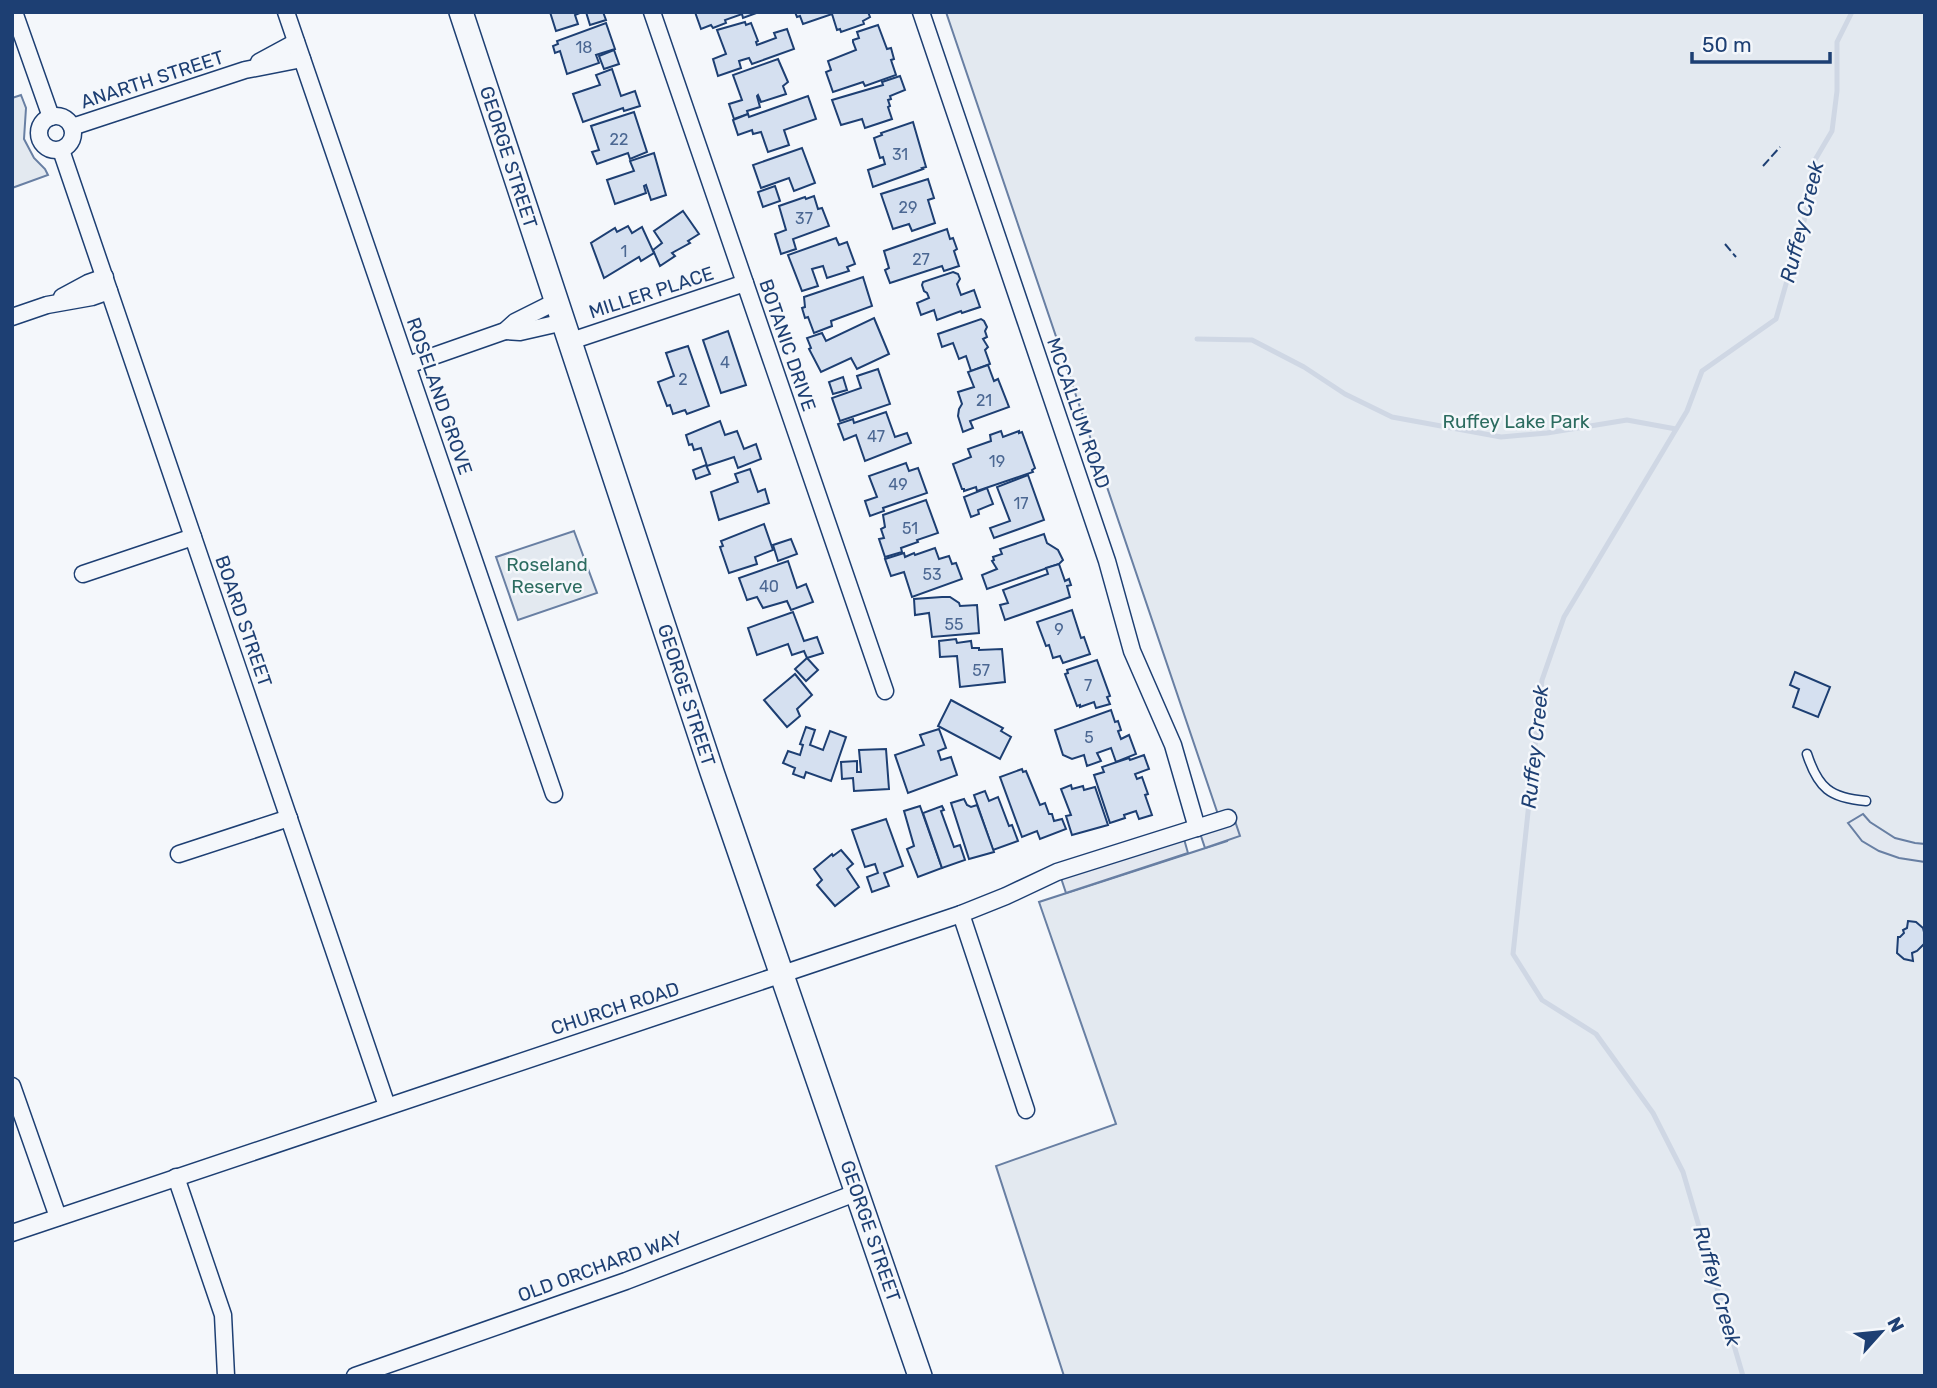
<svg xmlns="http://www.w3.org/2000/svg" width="1937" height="1388" viewBox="0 0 1937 1388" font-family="Rubik,sans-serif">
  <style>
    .green { fill: #e3e9f0; stroke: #687fa3; stroke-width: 2 }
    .parking { fill: #e3e8f0; stroke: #687fa3; stroke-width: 2 }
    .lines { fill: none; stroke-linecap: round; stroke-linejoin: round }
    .stream { stroke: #cfd7e4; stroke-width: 5 }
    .building { fill: #d5e0f0; stroke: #1d3f73; stroke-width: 2 }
    .service-casing { stroke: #1d3f73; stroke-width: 11 }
    .minor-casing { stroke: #1d3f73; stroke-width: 19 }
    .secondary-casing { stroke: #1d3f73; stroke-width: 26 }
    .service { stroke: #f4f7fb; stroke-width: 8 }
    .minor { stroke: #f4f7fb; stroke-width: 16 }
    .secondary { stroke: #f4f7fb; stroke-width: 23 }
    .fence { stroke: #1d3f73; stroke-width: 2; stroke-dasharray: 9 3.5; stroke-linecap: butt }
    .labels { text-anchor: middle; stroke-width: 5; stroke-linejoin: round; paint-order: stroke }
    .number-label { font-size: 16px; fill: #4b6792 }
    .street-label { font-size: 19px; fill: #1d3f73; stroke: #f4f7fb }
    .park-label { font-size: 19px; fill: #2c6c60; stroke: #f4f7fb }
    .water-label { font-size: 21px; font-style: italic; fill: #1d3f73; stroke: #f4f7fb }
  </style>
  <rect width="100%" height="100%" fill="#f4f7fb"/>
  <g class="green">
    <polygon points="946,12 1925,12 1925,1376 1064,1376 996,1166 1116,1124 1039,902 1227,841"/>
    <polygon points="21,95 26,108 24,139 34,158 45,169 48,175 12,188 12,98"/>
    <polygon points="574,531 597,593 518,620 496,557"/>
  </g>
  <g class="parking">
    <polygon points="1863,814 1870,822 1895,838 1915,843 1925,844 1925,862 1899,858 1879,851 1862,841 1848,823"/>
    <polygon points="1235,821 1240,836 1205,848 1200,833"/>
    <polygon points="1184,839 1188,853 1066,893 1061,878"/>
  </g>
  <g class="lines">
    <g class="stream">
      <polyline points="1197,339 1252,340 1304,367 1345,394 1392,417 1501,437 1547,433 1627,420 1676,429"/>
      <polyline points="1743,1376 1683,1172 1653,1113 1596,1034 1542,1000 1513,954 1542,680 1564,617 1687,411 1702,371 1776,319 1806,214 1812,165 1832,131 1837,91 1837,42 1852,12"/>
    </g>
  </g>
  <g class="building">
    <polygon points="550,12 582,12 575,15 578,24 556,31"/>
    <polygon points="586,12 603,12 606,20 590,25"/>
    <polygon points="695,12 759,12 743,18 742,14 725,20 726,23 713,28 711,25 701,29"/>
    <polygon points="795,12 868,12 870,17 863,21 864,24 841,32 840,29 837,30 832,14 803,24 800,16 797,17"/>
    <polygon points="745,22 746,25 751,23 758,41 756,42 757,45 776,38 774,33 787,29 794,49 752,64 749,58 739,61 741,68 718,76 713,59 726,54 717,30"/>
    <polygon points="606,23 615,49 596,55 599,63 567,74 560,51 555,53 553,46 558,44 557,41"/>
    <polygon points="878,25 887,49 891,48 894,59 891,60 896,75 865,86 863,82 833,92 826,72 831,70 828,61 856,50 853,42 853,40 859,38 857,32"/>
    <polygon points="614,50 619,64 604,69 599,56"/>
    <polygon points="778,59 788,82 783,86 786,94 761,102 758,95 757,96 760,107 747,111 748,114 734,119 729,104 742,100 733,75"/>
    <polygon points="612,69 621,96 635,91 640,106 624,111 623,108 583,122 573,94 600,85 596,75"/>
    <polygon points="900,76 905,90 890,96 891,99 888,100 890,106 888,107 892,119 865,128 862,119 841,125 832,100 883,85 882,82"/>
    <polygon points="808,96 816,119 784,130 789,145 768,152 761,132 753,134 752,130 738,135 733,120 748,114 749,117"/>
    <polygon points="634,112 647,152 630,159 628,153 597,164 592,152 599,150 591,126"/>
    <polygon points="913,122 926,167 922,168 923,169 873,187 868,170 885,164 883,157 880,158 874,138 882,135 881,133"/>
    <polygon points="802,148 815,183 794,191 789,178 761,188 753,165"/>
    <polygon points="654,153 666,195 651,200 646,185 644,186 646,193 615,204 607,180 634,171 630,161"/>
    <polygon points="928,179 934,198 928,200 935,223 912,231 909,224 893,229 881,194"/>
    <polygon points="775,186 780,201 763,207 758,192"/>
    <polygon points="814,196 818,209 822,208 829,226 793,239 796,249 781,254 775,234 786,230 779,206 805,197 806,199"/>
    <polygon points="683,211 699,234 688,241 690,243 672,253 675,256 660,266 653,250 662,243 654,231"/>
    <polygon points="628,226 632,233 642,227 654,253 641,261 639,257 604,278 591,243 615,228 617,232"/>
    <polygon points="947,229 950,239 953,238 957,249 954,251 959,266 944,271 942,266 890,283 885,270 889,268 884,251"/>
    <polygon points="836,238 839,245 847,242 855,264 847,267 849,271 827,278 823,266 812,269 818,286 802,291 788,255"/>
    <polygon points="953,272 958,274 960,279 957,284 961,295 974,290 980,307 962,313 961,311 937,320 934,310 921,315 917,303 929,298 927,293 924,291 922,285 923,282"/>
    <polygon points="863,277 872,306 831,321 832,326 814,333 808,317 805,318 802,308 805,307 804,297"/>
    <polygon points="874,318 889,354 857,369 851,358 821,372 809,349 811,348 807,338 822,333 826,341"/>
    <polygon points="981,319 984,321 987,327 985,331 987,337 983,339 988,347 985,350 990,364 971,371 966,356 959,359 953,343 942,347 938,334"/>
    <polygon points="728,331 746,385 721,393 703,340"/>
    <polygon points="688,346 709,406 687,414 685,410 673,414 670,405 667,406 658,382 674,376 666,353"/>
    <polygon points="988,365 994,381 998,379 1009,407 970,421 973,428 963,432 958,416 959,409 962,404 958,392 974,387 968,372"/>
    <polygon points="878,369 890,404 840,421 832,398 861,388 857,376"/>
    <polygon points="843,377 847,390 833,394 829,382"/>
    <polygon points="886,412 895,437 907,433 911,443 865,461 856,435 844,440 838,424 853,419 854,423"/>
    <polygon points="720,421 725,435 737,431 744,449 756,444 761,459 738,468 734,457 707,466 701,448 694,450 692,444 689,445 686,435"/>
    <polygon points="1001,431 1003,437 1019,431 1019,433 1022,432 1035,468 1032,470 1033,472 977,491 976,487 964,491 964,489 962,489 953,464 971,457 968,449 991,441 990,435"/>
    <polygon points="906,463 909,471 918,468 927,493 883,508 884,511 870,516 865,501 877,497 869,476"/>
    <polygon points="706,465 710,474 696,479 693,470"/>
    <polygon points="750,469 758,492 765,489 769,503 719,520 711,492 738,482 735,474"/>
    <polygon points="1028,475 1044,520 994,538 990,528 1010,521 997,487"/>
    <polygon points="987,488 993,504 978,510 979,514 971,517 964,497"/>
    <polygon points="926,500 938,533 917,540 918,542 901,548 902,552 885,557 879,539 884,538 881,529 885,527 883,515"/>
    <polygon points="764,524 773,550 755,557 757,564 729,573 720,547 723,546 721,541"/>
    <polygon points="1044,534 1047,543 1058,550 1063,560 1059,564 987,589 982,575 997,569 992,561 994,560 993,557 1002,554 1000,549"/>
    <polygon points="791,539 797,554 778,561 773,545"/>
    <polygon points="935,548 939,559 949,556 952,564 956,563 962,579 912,597 904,572 891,576 885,559 904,553 905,557 914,553 915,555"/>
    <polygon points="788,561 797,588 806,584 813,602 791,610 787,601 763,608 757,597 747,600 739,578"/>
    <polygon points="1059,564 1065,581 1069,579 1071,585 1067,586 1070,597 1005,620 1000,605 1008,603 1003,590 1048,574 1046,568"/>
    <polygon points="942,597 950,597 959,603 960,606 977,605 979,633 932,637 929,613 915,615 914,599"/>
    <polygon points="1072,610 1081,638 1084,637 1090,654 1063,663 1060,656 1053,658 1049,645 1046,646 1037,622"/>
    <polygon points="793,612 804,641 817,637 823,653 807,658 804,651 792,655 788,644 757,655 748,628"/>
    <polygon points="956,639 957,643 971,641 972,648 979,648 979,650 1002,649 1005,682 960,687 957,656 940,657 939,641"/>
    <polygon points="807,658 818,670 806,681 795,669"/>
    <polygon points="1097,660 1110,696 1107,697 1110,704 1096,708 1094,702 1080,707 1080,705 1077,706 1065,674 1068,673 1067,670"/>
    <polygon points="1795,672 1830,687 1818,717 1793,707 1799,689 1790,685"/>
    <polygon points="795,674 812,695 797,709 800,716 787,727 764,700"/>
    <polygon points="951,700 1003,728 1001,731 1011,737 1000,759 938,726"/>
    <polygon points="1111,710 1115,722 1118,721 1121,730 1118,731 1121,739 1129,735 1136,754 1116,762 1111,748 1097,753 1101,761 1087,766 1084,755 1072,759 1063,755 1055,730"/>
    <polygon points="806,727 815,730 810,745 823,750 830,731 846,737 831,781 806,772 804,778 793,774 795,768 783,763 788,751 800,755 803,745 800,744"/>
    <polygon points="939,729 946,748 938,751 941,760 951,757 957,775 908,793 895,755 924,745 920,735"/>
    <polygon points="886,749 889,789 854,791 853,778 842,779 841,762 857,761 857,772 861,772 859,750"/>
    <polygon points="1144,755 1149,769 1135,774 1137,779 1142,777 1148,794 1145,795 1152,815 1139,819 1136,811 1124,815 1125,818 1110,823 1094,775 1104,772 1102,767 1129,758 1130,760"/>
    <polygon points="1022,769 1023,772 1026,771 1040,805 1045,803 1049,814 1052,814 1054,821 1062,819 1066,829 1040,839 1037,831 1022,837 1000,777"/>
    <polygon points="1071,785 1072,789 1083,786 1084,790 1095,787 1108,825 1072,835 1066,816 1071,815 1061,789"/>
    <polygon points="985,791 989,801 998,797 1009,826 1012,825 1018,841 993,850 974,795"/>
    <polygon points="964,799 967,805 971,807 977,805 994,852 969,859 951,803"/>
    <polygon points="920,806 942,868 918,877 907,849 914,846 904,811"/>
    <polygon points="942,806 944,810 941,811 954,847 960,845 965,860 942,868 923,813"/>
    <polygon points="886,819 903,866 884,873 889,886 872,892 867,877 878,873 875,864 865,867 852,830"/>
    <polygon points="841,850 853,864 847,869 859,887 835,906 817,885 822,880 814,869 832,854 833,856"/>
    <polygon points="1908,921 1916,922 1923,928 1925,936 1924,944 1917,951 1912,953 1913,961 1904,959 1897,953 1898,937 1900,937 1904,933 1903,930 1907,928"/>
  </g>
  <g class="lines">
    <g class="service-casing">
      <path id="service" d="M1807 754C1818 788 1830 798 1866 801"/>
    </g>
    <g class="minor-casing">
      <g id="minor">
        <polyline points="14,12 51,117"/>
        <polyline points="286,12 554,794"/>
        <polyline points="652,12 885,691"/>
        <polyline points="921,12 1107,561 1132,651 1173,745 1197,828"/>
        <polyline points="259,62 296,42"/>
        <circle cx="56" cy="133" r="17"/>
        <polyline points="72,127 245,70 302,59"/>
        <polyline points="61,150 387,1106"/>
        <polyline points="62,297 88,283 105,277"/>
        <polyline points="12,317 47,305 92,297 109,291"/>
        <polyline points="505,331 520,332 564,322"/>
        <polyline points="571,341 745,283"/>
        <polyline points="408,365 505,331 515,322 557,301"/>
        <polyline points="83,574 193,537"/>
        <polyline points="179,854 289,818"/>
        <polyline points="961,914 1026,1110"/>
        <polyline points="12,1086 58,1217"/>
        <polyline points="176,1177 223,1315 226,1376"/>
        <polyline points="12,1233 961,914 1006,896 1057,872 1228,818"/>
        <polyline points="355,1376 626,1281 858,1192"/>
      </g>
    </g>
    <g class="secondary-casing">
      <polyline id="secondary" points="461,12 712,772 920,1376"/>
    </g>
    <use href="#service" class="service"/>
    <use href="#minor" class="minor"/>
    <use href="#secondary" class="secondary"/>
    <g class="fence">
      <polyline points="1763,166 1780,147"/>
      <polyline points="1725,244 1736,257"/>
    </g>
  </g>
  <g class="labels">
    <g class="number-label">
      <text x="584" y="53">18</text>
      <text x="619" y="145">22</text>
      <text x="900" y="160">31</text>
      <text x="908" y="213">29</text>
      <text x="804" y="224">37</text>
      <text x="624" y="257">1</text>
      <text x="921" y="265">27</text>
      <text x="725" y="368">4</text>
      <text x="683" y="385">2</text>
      <text x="984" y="406">21</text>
      <text x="876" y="442">47</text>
      <text x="997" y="467">19</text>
      <text x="898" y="490">49</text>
      <text x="1021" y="509">17</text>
      <text x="910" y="534">51</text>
      <text x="932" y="580">53</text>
      <text x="769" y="592">40</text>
      <text x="954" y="630">55</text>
      <text x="1059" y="635">9</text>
      <text x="981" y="676">57</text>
      <text x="1088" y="691">7</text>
      <text x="1089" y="743">5</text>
    </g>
    <g class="street-label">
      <text transform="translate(152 79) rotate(-18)" y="7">ANARTH STREET</text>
      <text transform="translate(509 157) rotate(72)" y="7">GEORGE STREET</text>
      <text transform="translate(651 292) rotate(-18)" y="7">MILLER PLACE</text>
      <text transform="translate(788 345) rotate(71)" y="7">BOTANIC DRIVE</text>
      <text transform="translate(440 396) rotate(71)" y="7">ROSELAND GROVE</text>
      <text transform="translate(1079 413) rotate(71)" y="7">MCCALLUM ROAD</text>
      <text transform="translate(244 621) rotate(71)" y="7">BOARD STREET</text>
      <text transform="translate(687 695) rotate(72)" y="7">GEORGE STREET</text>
      <text transform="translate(615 1008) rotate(-18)" y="7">CHURCH ROAD</text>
      <text transform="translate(871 1231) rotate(71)" y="7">GEORGE STREET</text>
      <text transform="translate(600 1266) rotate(-20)" y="7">OLD ORCHARD WAY</text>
    </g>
    <g class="park-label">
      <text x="1516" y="428">Ruffey Lake Park</text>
      <text x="547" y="571">Roseland<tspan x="547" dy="22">Reserve</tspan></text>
    </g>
    <g class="water-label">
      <text transform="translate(1802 222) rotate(-76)" y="7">Ruffey Creek</text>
      <text transform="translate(1535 747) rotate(-84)" y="7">Ruffey Creek</text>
      <text transform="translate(1717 1286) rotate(74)" y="7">Ruffey Creek</text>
    </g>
  </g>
  <rect width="1937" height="1388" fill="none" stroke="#1d3f73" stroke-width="28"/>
  <g transform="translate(1881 1332) rotate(63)" stroke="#f4f7fb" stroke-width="5" paint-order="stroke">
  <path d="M0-5L12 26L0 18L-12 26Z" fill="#1d3f73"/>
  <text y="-10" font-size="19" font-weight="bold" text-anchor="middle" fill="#1d3f73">N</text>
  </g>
  <path d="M1692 52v10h138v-10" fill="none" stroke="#1d3f73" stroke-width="3.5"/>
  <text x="1702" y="52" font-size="21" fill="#1d3f73" stroke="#f4f7fb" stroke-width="5" paint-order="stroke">50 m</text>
</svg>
